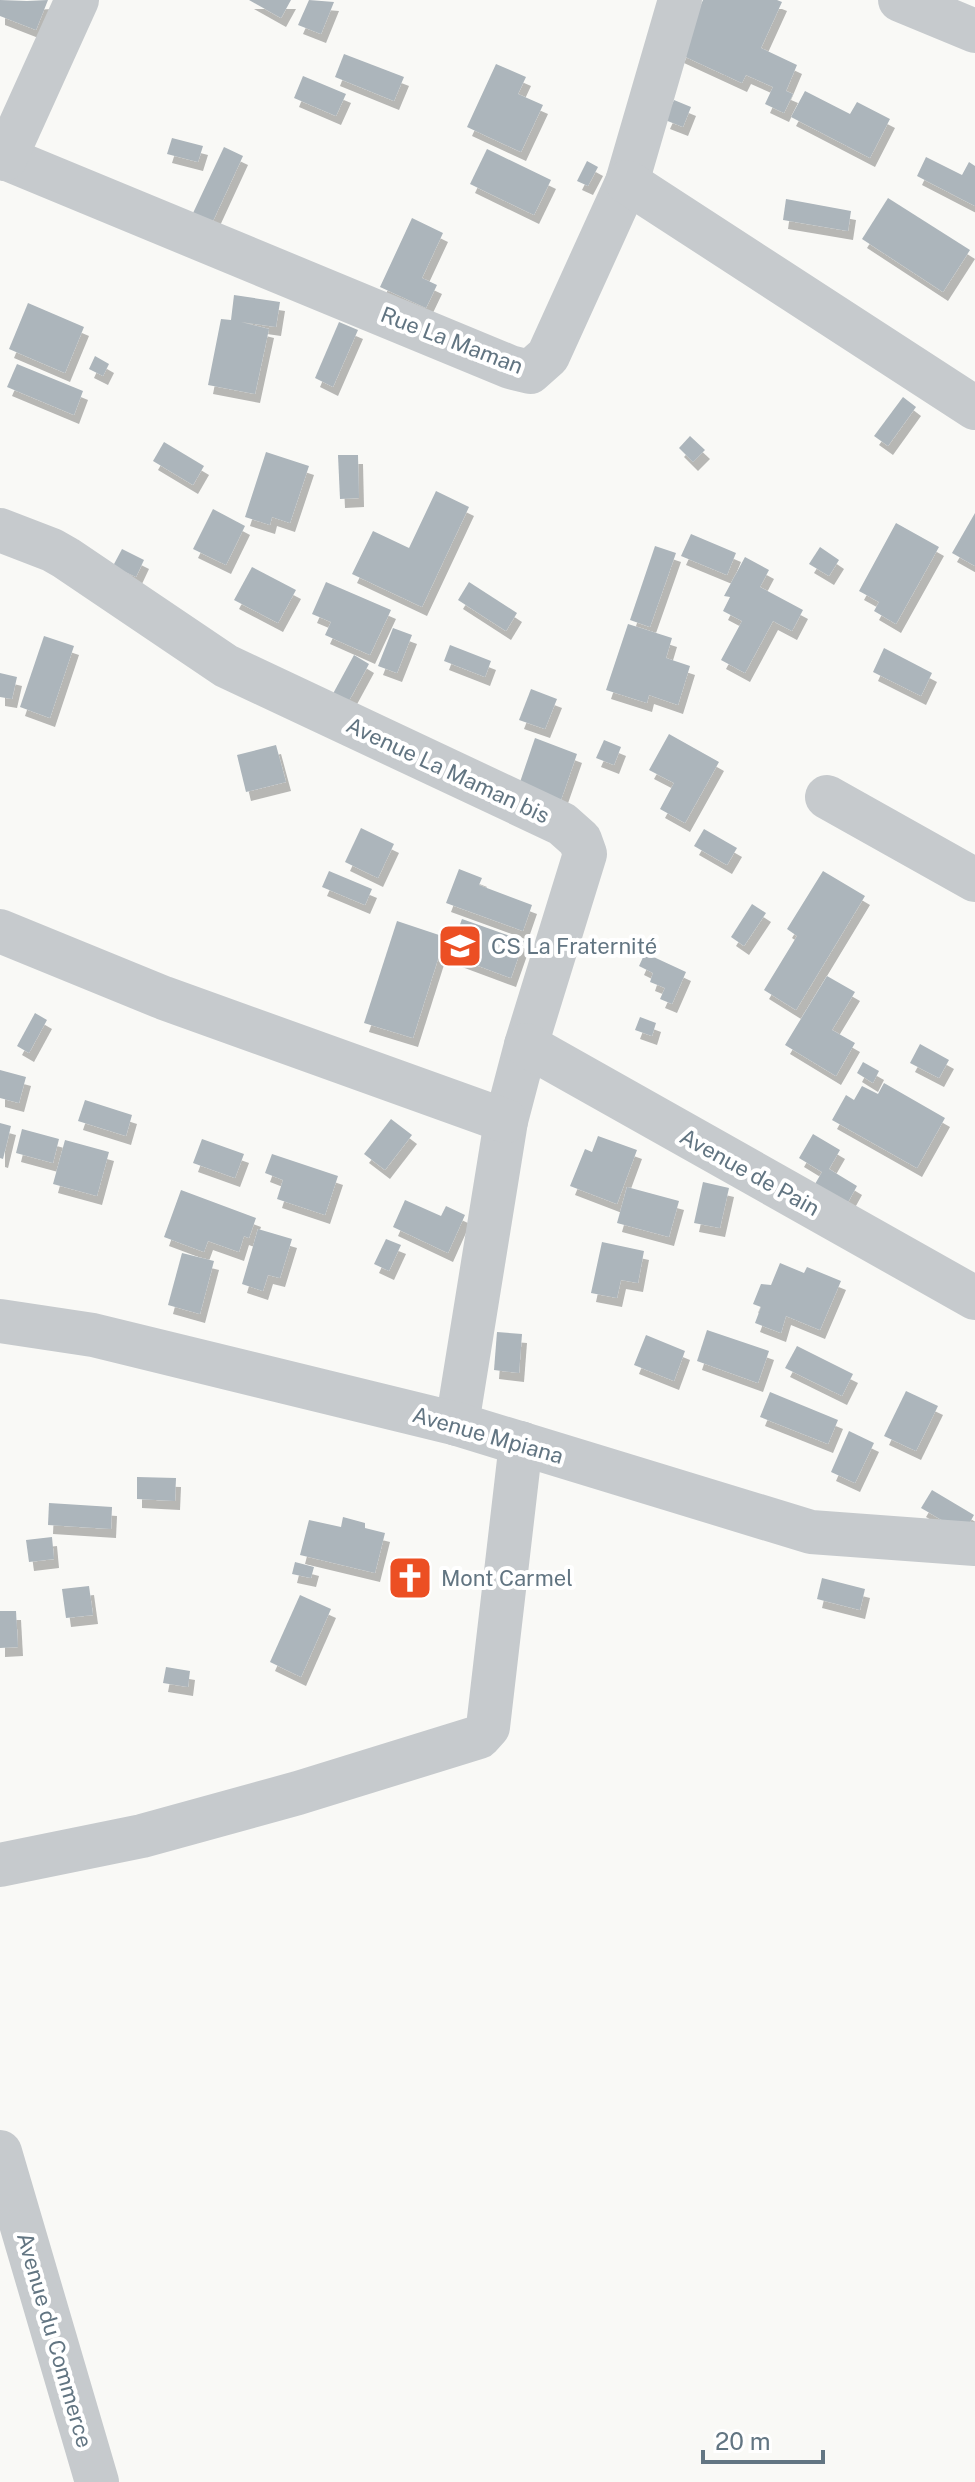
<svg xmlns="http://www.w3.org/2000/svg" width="975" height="2482" viewBox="0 0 975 2482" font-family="'Public Sans',sans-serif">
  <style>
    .building { fill: #acb5bb; filter: url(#shadow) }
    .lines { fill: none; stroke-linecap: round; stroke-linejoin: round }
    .minor { stroke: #c6cacd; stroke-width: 44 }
    .labels { text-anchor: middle; stroke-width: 8; stroke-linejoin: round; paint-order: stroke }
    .street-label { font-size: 22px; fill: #627582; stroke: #fff }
    .poi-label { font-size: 22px; fill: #627582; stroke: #fff; text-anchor: start }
  </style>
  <defs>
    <filter id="shadow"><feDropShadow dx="5" dy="9" stdDeviation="0" flood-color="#0004"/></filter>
  </defs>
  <rect width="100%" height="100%" fill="#f9f9f6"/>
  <g class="building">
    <polygon points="0,0 27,1 48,0 36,30 0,16"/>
    <polygon points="249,0 291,0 281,18"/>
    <polygon points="309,0 334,2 321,34 298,25"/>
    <polygon points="703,0 777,0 782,2 761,48 797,65 786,91 793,94 784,113 765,104 773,87 746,75 742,83 679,54"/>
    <polygon points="344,54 404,77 394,101 335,77"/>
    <polygon points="496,64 526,77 518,94 543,105 521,152 467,127"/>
    <polygon points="303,76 346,94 336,116 294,98"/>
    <polygon points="805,91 850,114 857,102 890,119 870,158 791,117"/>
    <polygon points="674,100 691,107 683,127 665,120"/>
    <polygon points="172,138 203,146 198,162 167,154"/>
    <polygon points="224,147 243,156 213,221 193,213"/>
    <polygon points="487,149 551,180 534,215 470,184"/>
    <polygon points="926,157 962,175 969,162 975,166 975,206 917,176"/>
    <polygon points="587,161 598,167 588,186 577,181"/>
    <polygon points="888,198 970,250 943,292 862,239"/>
    <polygon points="786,199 851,211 848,231 783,220"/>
    <polygon points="412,218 443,233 422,278 437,285 426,308 380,287"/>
    <polygon points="234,295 280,302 276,327 241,322 269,329 255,394 208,385 221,319 231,320"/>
    <polygon points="28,303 84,327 65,373 9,349"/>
    <polygon points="339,322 358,330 333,387 315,378"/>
    <polygon points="95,356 109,364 103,376 89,369"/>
    <polygon points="17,364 83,391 74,415 7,387"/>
    <polygon points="903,397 916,407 888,446 874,436"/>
    <polygon points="690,436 705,450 693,462 679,448"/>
    <polygon points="164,442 204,466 193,485 153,461"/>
    <polygon points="266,452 309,466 290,523 272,517 270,525 245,517"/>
    <polygon points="338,455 358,455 359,498 340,499"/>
    <polygon points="436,491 469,507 422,607 352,574 373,531 409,548"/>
    <polygon points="213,509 245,526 226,565 193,549"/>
    <polygon points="975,513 975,566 952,553"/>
    <polygon points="896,523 939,547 896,624 874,611 879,602 859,591"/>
    <polygon points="691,534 736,553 727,575 681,556"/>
    <polygon points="655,546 676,553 650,627 630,620"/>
    <polygon points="820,547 839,560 829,576 809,564"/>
    <polygon points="122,549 144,560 136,577 113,566"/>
    <polygon points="745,557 769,570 760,587 803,610 792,631 773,621 745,673 721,660 742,621 723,611 730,597 724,596"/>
    <polygon points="252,567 296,590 278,623 234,600"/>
    <polygon points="326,582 391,610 370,655 325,635 331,622 312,614"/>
    <polygon points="469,582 517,613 506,631 458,600"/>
    <polygon points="628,624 672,638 666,658 690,666 678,705 649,695 647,703 606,690"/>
    <polygon points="393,628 412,635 397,673 378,666"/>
    <polygon points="44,636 74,646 50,718 20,707"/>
    <polygon points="450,645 491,661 485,677 444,661"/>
    <polygon points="884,648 932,673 921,696 873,672"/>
    <polygon points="354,655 369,664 344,710 329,701"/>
    <polygon points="0,673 17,677 12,699 0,697"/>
    <polygon points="531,689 557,699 545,729 519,720"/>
    <polygon points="669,734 719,762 685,823 660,809 674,783 649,770"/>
    <polygon points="535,738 577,754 561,800 519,785"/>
    <polygon points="604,740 621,747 614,765 596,758"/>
    <polygon points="276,745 286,782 246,792 237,755"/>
    <polygon points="361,828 394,844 378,878 345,862"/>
    <polygon points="704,829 737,848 727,865 694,846"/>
    <polygon points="459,869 482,878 479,885 532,905 523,931 446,903"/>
    <polygon points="329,871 372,889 365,905 322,887"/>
    <polygon points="823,871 865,896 796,1010 764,990 797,936 787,929"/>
    <polygon points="752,904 766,913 744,946 731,937"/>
    <polygon points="462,919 524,941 511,978 449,955"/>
    <polygon points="397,921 445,937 413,1038 364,1023"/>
    <polygon points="645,953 686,972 672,1004 660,999 665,988 650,982 653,973 639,966"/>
    <polygon points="827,976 855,992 832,1030 855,1043 836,1076 785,1045"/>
    <polygon points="35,1013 47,1020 29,1053 17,1046"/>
    <polygon points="640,1017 656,1023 652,1036 635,1030"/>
    <polygon points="920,1044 949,1060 939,1078 910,1063"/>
    <polygon points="863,1062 879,1071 873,1083 857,1073"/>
    <polygon points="0,1070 26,1077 19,1103 0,1098"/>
    <polygon points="884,1083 945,1118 917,1168 832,1120 846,1095 854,1100 862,1086 878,1094"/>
    <polygon points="85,1100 132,1115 126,1136 78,1121"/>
    <polygon points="391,1119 412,1135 385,1170 364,1154"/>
    <polygon points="0,1123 11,1126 3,1159 0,1158"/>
    <polygon points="22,1129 59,1139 53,1163 16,1153"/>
    <polygon points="813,1134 840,1150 829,1169 857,1186 847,1204 815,1184 822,1172 799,1158"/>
    <polygon points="598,1136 637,1150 617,1204 570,1186 585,1149 592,1152"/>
    <polygon points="202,1139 244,1154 235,1178 193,1163"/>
    <polygon points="65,1140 109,1152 97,1196 53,1184"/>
    <polygon points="272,1154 338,1176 325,1215 277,1199 283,1180 265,1173"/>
    <polygon points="703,1182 729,1188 720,1228 694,1223"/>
    <polygon points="627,1187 679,1201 669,1237 617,1223"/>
    <polygon points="181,1190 256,1218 249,1238 244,1236 239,1252 208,1241 204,1252 164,1237"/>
    <polygon points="405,1200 441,1216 446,1206 465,1215 448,1253 393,1227"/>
    <polygon points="258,1229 292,1239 280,1278 268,1275 263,1291 242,1284"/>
    <polygon points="386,1239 401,1245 389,1271 374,1264"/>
    <polygon points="602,1242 644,1251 638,1283 621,1280 617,1298 591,1293"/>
    <polygon points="182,1253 214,1261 200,1314 168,1305"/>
    <polygon points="780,1263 804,1273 807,1267 841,1281 820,1330 786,1316 781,1333 755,1323 761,1307 753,1304 761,1284 771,1285"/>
    <polygon points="707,1330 769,1351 758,1383 697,1361"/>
    <polygon points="497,1332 522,1334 519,1373 494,1370"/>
    <polygon points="646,1335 685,1351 674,1381 634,1365"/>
    <polygon points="797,1346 853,1374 842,1396 785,1368"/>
    <polygon points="906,1391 938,1406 916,1451 884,1436"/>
    <polygon points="770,1392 838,1420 828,1444 760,1417"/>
    <polygon points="849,1431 874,1443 855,1483 831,1472"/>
    <polygon points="137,1477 176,1478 175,1501 137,1499"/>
    <polygon points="932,1490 974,1515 964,1533 921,1508"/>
    <polygon points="49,1503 112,1507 111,1529 48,1525"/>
    <polygon points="343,1517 365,1523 365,1528 385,1533 375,1573 300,1555 309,1520 341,1527"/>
    <polygon points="52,1537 54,1559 29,1562 26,1540"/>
    <polygon points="295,1562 314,1567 311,1578 292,1574"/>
    <polygon points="822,1578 865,1589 860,1610 817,1599"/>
    <polygon points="89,1586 93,1615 66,1618 62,1589"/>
    <polygon points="300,1595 331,1609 301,1677 270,1662"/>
    <polygon points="0,1611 16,1611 18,1647 0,1648"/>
    <polygon points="166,1667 190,1671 188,1687 163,1683"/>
  </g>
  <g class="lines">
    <g class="minor">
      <polyline points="900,0 975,31"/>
      <polyline points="0,156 510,367 530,372 548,356 627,182 680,0"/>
      <polyline points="5,159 77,0"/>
      <polyline points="627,182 975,408"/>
      <polyline points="0,530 52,550 66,558 226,666 562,824 580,840 585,854 526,1045 506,1121 457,1424"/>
      <polyline points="827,797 975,880"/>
      <polyline points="0,931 164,998 506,1121"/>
      <polyline points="526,1045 975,1298"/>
      <polyline points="0,1321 93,1335 457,1424 811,1532 975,1544"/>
      <polyline points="0,1865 142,1836 298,1793 479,1737 488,1727 521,1443"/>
      <polyline points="0,2152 97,2482"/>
    </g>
  </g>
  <defs>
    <g id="school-square" transform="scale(2.3)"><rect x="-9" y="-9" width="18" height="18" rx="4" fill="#ec4f23" stroke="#fff"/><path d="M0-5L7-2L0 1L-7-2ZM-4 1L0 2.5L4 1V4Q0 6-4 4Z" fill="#fff"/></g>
    <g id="church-square" transform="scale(2.3)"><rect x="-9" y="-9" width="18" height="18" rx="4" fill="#ec4f23" stroke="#fff"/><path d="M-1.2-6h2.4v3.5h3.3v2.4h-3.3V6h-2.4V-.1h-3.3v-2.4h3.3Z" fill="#fff"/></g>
  </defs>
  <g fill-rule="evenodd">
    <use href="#school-square" x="460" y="946"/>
    <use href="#church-square" x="410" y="1578"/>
  </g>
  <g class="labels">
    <g class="street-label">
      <text transform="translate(452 340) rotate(21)" y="8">Rue La Maman</text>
      <text transform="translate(448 770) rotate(25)" y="8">Avenue La Maman bis</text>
      <text transform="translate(750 1172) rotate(29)" y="8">Avenue de Pain</text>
      <text transform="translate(488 1435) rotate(16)" y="8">Avenue Mpiana</text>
      <text transform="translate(55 2340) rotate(74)" y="8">Avenue du Commerce</text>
    </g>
    <g class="poi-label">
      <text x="491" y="954">CS La Fraternité</text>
      <text x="441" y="1586">Mont Carmel</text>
    </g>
  </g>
  <path d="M703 2450v12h120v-12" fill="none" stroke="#627582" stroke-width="4"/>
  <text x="715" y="2450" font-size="24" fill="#627582" stroke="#ffffff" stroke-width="6" paint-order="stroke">20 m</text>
</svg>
